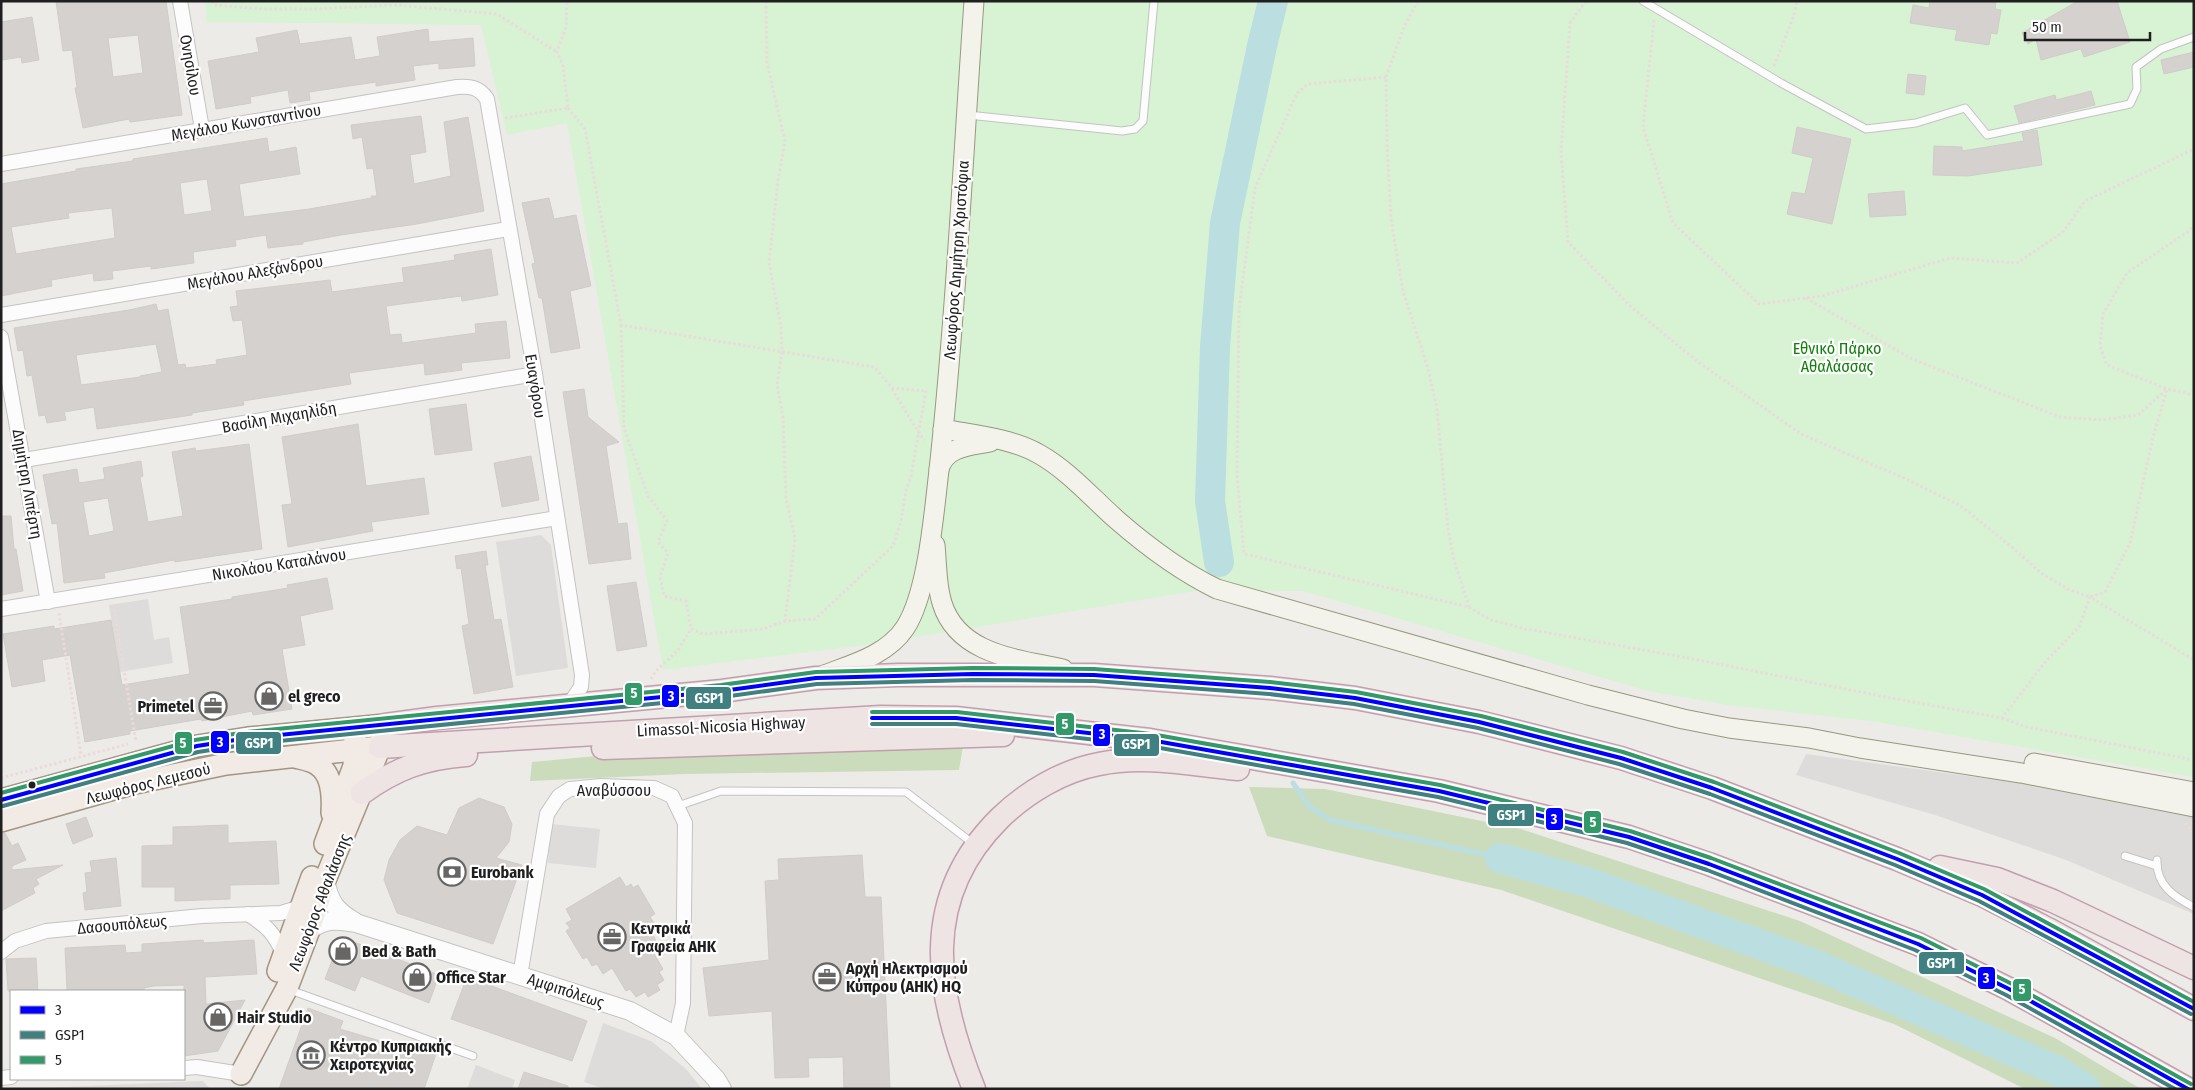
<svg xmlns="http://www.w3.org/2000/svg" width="2195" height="1090" viewBox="0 0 2195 1090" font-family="'Fira Sans Condensed',sans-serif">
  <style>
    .forest { fill: #cbdcbd }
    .park { fill: #d7f3d4 }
    .parking { fill: #dddcdb }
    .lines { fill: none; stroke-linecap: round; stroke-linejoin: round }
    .stream { stroke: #bbdee0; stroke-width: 5 }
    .river { stroke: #bbdee0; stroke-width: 30 }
    .building { fill: #d4d1cf; stroke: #d1ccc9; fill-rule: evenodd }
    .service-casing { stroke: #c4c3c2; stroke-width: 9 }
    .minor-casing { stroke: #c4c3c2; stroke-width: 16 }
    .tertiary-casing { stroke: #c4c3c2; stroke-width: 20 }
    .secondary-casing { stroke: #989780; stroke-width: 21 }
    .primary-casing { stroke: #a49584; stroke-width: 24 }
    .trunk-casing { stroke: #c39fae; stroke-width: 25 }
    .path { stroke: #eadada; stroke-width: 3; stroke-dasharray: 2.5 2.5; stroke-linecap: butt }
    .service { stroke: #fcfcfc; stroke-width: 7 }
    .minor { stroke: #fcfcfc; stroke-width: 14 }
    .tertiary { stroke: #fcfcfc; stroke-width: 18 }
    .secondary { stroke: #f4f3eb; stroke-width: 19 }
    .primary { stroke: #f1eae5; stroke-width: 21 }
    .trunk { stroke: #eee4e4; stroke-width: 22 }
    .bus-1-casing { stroke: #fff; stroke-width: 8 }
    .bus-2-casing { stroke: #fff; stroke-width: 8 }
    .bus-3-casing { stroke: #fff; stroke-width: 8 }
    .bus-1 { stroke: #0100ff; stroke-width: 4 }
    .bus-2 { stroke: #408080; stroke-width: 4 }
    .bus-3 { stroke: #339969; stroke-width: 4 }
    .bus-dot { fill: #1f1f1f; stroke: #fff; stroke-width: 2 }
    .labels { text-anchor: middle; stroke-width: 4.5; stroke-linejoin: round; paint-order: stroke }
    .street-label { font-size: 16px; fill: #1f1f1f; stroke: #fff }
    .park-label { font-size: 16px; fill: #107f0b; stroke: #fff }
    .poi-label { font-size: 16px; font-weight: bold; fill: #1f1f1f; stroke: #fff; text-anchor: start }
    .line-badge { stroke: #fff; stroke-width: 2 }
    .badge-label { font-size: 14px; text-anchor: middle; font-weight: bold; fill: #fff }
  </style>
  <rect width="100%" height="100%" fill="#edebe8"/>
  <g class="forest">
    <polygon points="963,746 959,770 685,774 530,781 532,762 671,749"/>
    <polygon points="1249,787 1325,789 1521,829 1800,921 2055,1038 2141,1089 2025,1089 1894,1024 1501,890 1267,836"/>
  </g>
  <polygon class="park" points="205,1 2194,1 2194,777 1871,721 1727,705 1648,691 1303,591 1202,590 874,644 663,670 567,123 507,135 481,25 207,22"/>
  <g class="parking">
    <polygon points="541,535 551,545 568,668 516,676 496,542"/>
    <polygon points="148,599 154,640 169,637 173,663 120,672 109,605"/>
    <polygon points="1806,754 2049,787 2194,813 2194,914 2066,860 1935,815 1796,775"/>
    <polygon points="551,824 600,829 596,868 548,863"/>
    <polygon points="603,1023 651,1041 686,1069 702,1089 605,1089 584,1082"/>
    <polygon points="476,1065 515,1080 512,1089 467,1089"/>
    <polygon points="203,1081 210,1089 41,1089 41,1088"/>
  </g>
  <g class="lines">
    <polyline class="stream" points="1293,783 1310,807 1330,820 1500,858"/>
    <g class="river">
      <polyline points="1219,562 1210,501 1215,347 1225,223 1262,46 1273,1"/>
      <polyline points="1500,858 1590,883 1814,964 2058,1071 2086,1089"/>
    </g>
  </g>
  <g class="building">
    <path d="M56 1H166L182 115 130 122 129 119 83 128 75 88H77L72 50 63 51ZM138 35 143 73 113 77 108 38Z"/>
    <polygon points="1930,1 1996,1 1995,9 2001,10 1997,34 1991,33 1989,45 1955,40 1957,30 1910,23 1913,5 1929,8"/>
    <polygon points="2078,1 2117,1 2130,42 2084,57 2081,49 2041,60 2036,39 2028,44 2022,33"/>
    <polygon points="32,17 39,60 22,63 21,57 2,60 1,22"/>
    <polygon points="428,29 429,42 473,38 475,66 439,69 439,63 413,66 415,80 376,86 376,82 309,92 310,100 290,103 288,90 250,97 251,103 216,109 208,61 259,52 256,38 297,30 300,44 351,37 355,60 380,56 377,37"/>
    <polygon points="2194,52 2194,67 2164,74 2161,60"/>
    <polygon points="1908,74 1926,76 1924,95 1906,93"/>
    <polygon points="2091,91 2095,105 2019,123 2014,106 2055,95 2056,100"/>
    <path d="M421 116 426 152 410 155 414 184 451 176 444 122 468 117 484 211 417 224 341 235 303 242V244L268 248 266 235 235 240 236 246 193 252 194 263 151 269V266L112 271 113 279 94 281 93 273 51 280 52 286 1 296V184L76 171V169L133 161V159L267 138 269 152 296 147 300 174 239 184 244 217 309 209 372 198 371 196H377L373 168 367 169 362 137 353 139 351 125ZM207 179 212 211 184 215 180 183ZM112 208 115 238 16 254 11 227 69 218 68 213Z"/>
    <polygon points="1797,127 1851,139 1832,224 1787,214 1792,192 1805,194 1813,158 1792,153"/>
    <polygon points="2037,130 2042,165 1968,176 1933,175 1934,146 1962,147 1962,151 2024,141 2022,133"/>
    <polygon points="1904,191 1906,215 1870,217 1868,194"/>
    <polygon points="549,198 554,219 576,215 591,286 570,291 580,348 551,353 542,298 539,298 532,264 535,263 522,203"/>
    <path d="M491 249 498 295 462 301 461 296 386 306 390 335 401 334 402 343 476 333 475 324 506 321 510 358 461 363 462 370 425 375 424 363 349 373 351 384 243 401 244 405 192 413V415L97 429 94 407 64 412 66 420 47 423 45 415 39 416 32 375 27 376 23 350 18 351 14 328 129 310 156 304 158 311 168 309 178 365 185 364 186 368 217 364 216 360 247 355 242 320 233 321 230 307 238 306 236 291 330 280 332 292 404 282 402 268 455 260 454 255ZM156 344 162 372 140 376V377L81 385 76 355Z"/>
    <polygon points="584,389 588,417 619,442 606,446 618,524 627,523 631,559 589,564 563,392"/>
    <polygon points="466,404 472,450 435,455 429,409"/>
    <polygon points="358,424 366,486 424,478 429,514 371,522 373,531 288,547 282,505 292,504 282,437"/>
    <path d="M249 444 262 549 175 562 174 560 104 573 105 578 64 583 57 523 52 524 43 475 77 469 79 483 105 479 103 468 141 461 143 476 140 477 148 522 183 516 172 452 195 448 196 451ZM108 498 114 531 89 536 83 502Z"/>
    <polygon points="531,456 539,500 502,507 494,463"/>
    <polygon points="1,516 11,516 14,549 16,549 23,591 1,595"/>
    <polygon points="486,551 488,565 485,565 494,620 501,619 513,687 474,694 462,626 469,624 461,568 457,569 455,556"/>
    <polygon points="327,578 333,609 300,616 305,645 282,649 292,709 253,715 252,711 202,721 201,719 130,731 130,734 85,742 70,655 42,660 45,681 12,687 3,634 54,626 54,629 111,620 122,685 190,674 180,607 232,599 232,597 288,588 287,585"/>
    <polygon points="636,582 647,646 617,651 607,586"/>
    <polygon points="479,798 504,807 512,824 509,842 496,858 522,865 493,944 397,913 384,880 389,860 400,840 417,826 447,835 459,808"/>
    <polygon points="86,817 93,836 73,844 66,824"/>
    <polygon points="228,825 228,843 276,841 279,884 230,885 230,899 175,901 175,887 142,887 142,846 173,845 173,827"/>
    <polygon points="1,833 5,833 12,846 18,843 26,860 12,866 12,870 63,865 36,879 39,884 33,888 35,893 1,911"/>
    <polygon points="862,855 865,897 881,897 890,1089 844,1089 843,1057 808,1058 809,1077 775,1078 772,1011 709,1016 703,968 769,960 765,881 779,880 778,859"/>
    <polygon points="116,858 121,906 85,910 83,893 87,892 85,873 92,872 90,861"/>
    <polygon points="620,877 626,887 631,884 633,888 638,885 655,914 650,917 657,927 651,931 657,943 650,947 663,969 659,972 664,980 657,985 660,990 648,997 645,992 636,997 630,989 626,991 612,968 603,974 597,964 592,966 587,957 583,959 566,931 570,928 566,923 572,920 566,909"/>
    <polygon points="341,937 439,975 429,1003 361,976 355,991 325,979"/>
    <polygon points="203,940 204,943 254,940 257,974 205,977 206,1004 245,1000 218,1051 184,1056 184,985 154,986 144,988 144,991 67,991 65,948 125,945 126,953 142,952 142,944"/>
    <polygon points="36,958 38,991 8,991 6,959"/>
    <polygon points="467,977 587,1021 572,1061 451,1019"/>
    <polygon points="308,1008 343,1021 340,1029 407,1049 410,1042 437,1051 424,1089 279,1089"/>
    <polygon points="524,1072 568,1086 568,1089 518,1089"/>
  </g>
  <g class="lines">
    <g class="service-casing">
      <g id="service">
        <polyline points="1643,1 1781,83 1866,129 1916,123 1965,108 1987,135 2130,104 2137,89 2136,67 2161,49 2194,37"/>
        <polyline points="968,115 1122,131 1135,129 1143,121 1154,1"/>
        <polyline points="678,806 721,791 906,792 975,845"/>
        <polyline points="2125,856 2157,866"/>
        <path d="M2157 860C2156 885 2174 897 2194 907"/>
        <polyline points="290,990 473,1056"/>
      </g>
    </g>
    <g class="minor-casing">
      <g id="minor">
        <polyline points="180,1 202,129"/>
        <path d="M1 164 457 87C470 86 479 87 487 99L535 374 582 675 581 687 569 705"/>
        <polyline points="1,315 508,229"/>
        <polyline points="1,337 48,602"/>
        <polyline points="24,460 535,374"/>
        <polyline points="1,609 557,518"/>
        <path d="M248 914C268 927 274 933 284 955"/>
        <polyline points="1,952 15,941 46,931 202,916 281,913 301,907"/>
        <polyline points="520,976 547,814 559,796 570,789 601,786 654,788 672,796 685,823 683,1003 676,1036"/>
        <polyline points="184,1068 197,1067 241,1074"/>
        <polyline points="1,1078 11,1077"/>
      </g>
    </g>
    <g class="tertiary-casing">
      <g id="tertiary">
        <path d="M325 880C330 903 335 910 355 922"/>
        <path d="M309 930C328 918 334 920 356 923L630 1011 676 1036 716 1079 722 1089"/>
      </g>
    </g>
    <g class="secondary-casing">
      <g id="secondary">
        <path d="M943 429C974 435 1011 438 1039 454 1069 471 1091 497 1117 520 1148 547 1180 571 1217 589L1588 695 1683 719 1729 728 1809 738 1860 748 2021 773 2194 807"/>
        <path d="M939 469C946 446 970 446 990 442"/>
        <path d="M935 545C937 564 936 584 942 603 958 655 1018 659 1063 669"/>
        <path d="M824 675C853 664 887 655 905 628 928 593 934 512 939 470 956 314 963 157 974 1"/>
        <polyline points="2034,763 2194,792"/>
      </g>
    </g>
    <g class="primary-casing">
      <g id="primary">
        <path d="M295 757C302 759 312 760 318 765 333 775 333 797 332 813"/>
        <polyline points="1,800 197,746 248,738 385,725 380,747 325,880 309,930 287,988 241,1074"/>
        <polyline points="1,821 135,783 226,764 380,747"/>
        <polyline points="325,844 354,766 355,737"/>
        <polyline points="278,971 312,877"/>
      </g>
    </g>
    <g class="trunk-casing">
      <g id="trunk">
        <polyline points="385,725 437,718 722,691 816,678 899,675 1094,675 1270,688 1355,698 1479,722 1621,758 1712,788 1897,859 1982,895 2048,929 2194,1009"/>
        <polyline points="380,747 880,717 956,718 1150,740 1439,791 1629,837 1709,864 1918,944 2009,989 2188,1089"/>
        <polyline points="603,748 1003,735"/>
        <path d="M362 793C395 769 424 758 466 755"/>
        <polyline points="1940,867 1997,879 2053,901 2194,968"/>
        <path d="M974 1089C935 992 919 898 1000 818 1027 792 1062 771 1099 764 1144 754 1193 765 1238 769"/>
      </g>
    </g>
    <g class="path">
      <polyline points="212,1 214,5 263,9 317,9 396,5 497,14 557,52"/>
      <polyline points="766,1 767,63 785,141 778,180 769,263 781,327 782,352 777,385 783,417 786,498 795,539 785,621"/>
      <polyline points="1418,1 1404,27 1386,77 1387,143 1391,219 1403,291 1428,369 1437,409 1448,528 1454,560 1469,607"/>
      <polyline points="1586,1 1570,23 1561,152 1568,242 1629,305 1698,362 1803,435 1904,478 1961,506 2013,548 2041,573 2068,589 2090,597 2105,592 2130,543 2153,437 2167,389 2107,365 2100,346 2103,314 2127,273 2190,230 2194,225"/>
      <polyline points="1654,20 1643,127 1673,223 1759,304 1822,296 1950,258 2017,263 2063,232 2085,201 2194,149"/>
      <polyline points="1774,66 1793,18 1797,1"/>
      <polyline points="1386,77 1308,84 1297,93 1255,188 1239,309 1237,476 1244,554 1469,607 1491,620 1526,629 1688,658 1896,699 2002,718 2046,661 2079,627 2090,597 2194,660"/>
      <polyline points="568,108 585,129 621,325 874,367 892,388 926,391"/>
      <polyline points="505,118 568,108 563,66 557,52 566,27 567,1"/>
      <polyline points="1806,298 1912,359 2060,417 2102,420 2138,415 2167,389 2194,395"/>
      <polyline points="621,325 624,428 648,496 667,521 658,542 668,553 660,577 664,596 686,601 691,629 703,634 763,629 785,621 815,619 893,546 901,521 906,491 911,476 926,391"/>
      <polyline points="892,389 920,435 925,440"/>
      <polyline points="113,604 136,742"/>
      <polyline points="59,613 81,755"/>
      <polyline points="651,679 656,671 678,650 691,629"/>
      <polyline points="2002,718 2027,727 2194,760"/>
      <polyline points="1,778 128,744"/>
      <polyline points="2185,823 2192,831 2194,830"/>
    </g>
    <use href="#service" class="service"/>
    <use href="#minor" class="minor"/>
    <use href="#tertiary" class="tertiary"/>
    <use href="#secondary" class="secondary"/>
    <use href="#primary" class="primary"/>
    <use href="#trunk" class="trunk"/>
    <g class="bus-1-casing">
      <g id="bus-1">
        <polyline points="872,718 956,718 1150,740 1439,791 1629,837 1709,864 1918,944 2009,989 2188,1089"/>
        <polyline points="1,800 197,746 248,738 722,691 816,678 973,674 1094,675 1270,688 1355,698 1479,722 1621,758 1712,788 1897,859 1982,895 2194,1009"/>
      </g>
    </g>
    <g class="bus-2-casing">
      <g id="bus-2">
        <polyline points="872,724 956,724 1149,746 1438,797 1627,843 1707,870 1915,950 2006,995 2175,1089"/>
        <polyline points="3,806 198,752 249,744 723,697 817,684 973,680 1094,681 1269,694 1354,704 1478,728 1619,764 1710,794 1895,865 1979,901 2191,1014"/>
      </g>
    </g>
    <g class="bus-3-casing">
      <g id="bus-3">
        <polyline points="872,712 957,712 1151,734 1440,785 1630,831 1711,858 1921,938 2012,984 2191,1084"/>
        <polyline points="1,793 195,740 247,732 721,685 816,672 973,668 1094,669 1270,682 1356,692 1481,716 1623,752 1714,782 1899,853 1984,889 2194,1002"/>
      </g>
    </g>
    <use href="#bus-1" class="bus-1"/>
    <use href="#bus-2" class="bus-2"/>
    <use href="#bus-3" class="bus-3"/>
  </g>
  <defs>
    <g id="shop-ring" transform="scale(1.4375)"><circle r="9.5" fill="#fff" stroke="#676665" stroke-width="1.5"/><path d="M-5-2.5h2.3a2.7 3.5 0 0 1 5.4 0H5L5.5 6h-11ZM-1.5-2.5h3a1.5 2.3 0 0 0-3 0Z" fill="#676665"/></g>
    <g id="office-ring" transform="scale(1.4375)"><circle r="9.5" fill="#fff" stroke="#676665" stroke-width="1.5"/><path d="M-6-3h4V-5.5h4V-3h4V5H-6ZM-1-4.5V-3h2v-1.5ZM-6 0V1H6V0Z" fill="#676665"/></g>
    <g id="bank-ring" transform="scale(1.4375)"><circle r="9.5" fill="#fff" stroke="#676665" stroke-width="1.5"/><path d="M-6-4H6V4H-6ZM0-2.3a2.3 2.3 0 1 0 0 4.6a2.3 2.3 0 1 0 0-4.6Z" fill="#676665"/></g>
    <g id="museum-ring" transform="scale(1.4375)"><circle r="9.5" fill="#fff" stroke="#676665" stroke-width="1.5"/><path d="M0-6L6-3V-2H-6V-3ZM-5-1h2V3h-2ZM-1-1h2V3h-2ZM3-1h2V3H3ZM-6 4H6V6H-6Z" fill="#676665"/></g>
  </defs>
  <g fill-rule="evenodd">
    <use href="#shop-ring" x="269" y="696"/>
    <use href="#office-ring" x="213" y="706"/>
    <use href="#bank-ring" x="452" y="872"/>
    <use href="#office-ring" x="612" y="937"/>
    <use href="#shop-ring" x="343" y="951"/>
    <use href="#shop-ring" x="417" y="977"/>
    <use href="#office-ring" x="827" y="977"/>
    <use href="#shop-ring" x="218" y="1017"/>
    <use href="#museum-ring" x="311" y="1055"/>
  </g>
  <circle class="bus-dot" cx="32" cy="785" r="4.5"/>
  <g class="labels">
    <g class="street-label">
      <text transform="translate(191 65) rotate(80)" y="6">Ονησίλου</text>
      <text transform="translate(246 122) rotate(-10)" y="6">Μεγάλου Κωνσταντίνου</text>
      <text transform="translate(956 260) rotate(-86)" y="6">Λεωφόρος Δημήτρη Χριστόφια</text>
      <text transform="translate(255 272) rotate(-10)" y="6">Μεγάλου Αλεξάνδρου</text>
      <text transform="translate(536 386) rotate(81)" y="6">Ευαγόρου</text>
      <text transform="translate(279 417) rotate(-10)" y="6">Βασίλη Μιχαηλίδη</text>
      <text transform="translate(28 484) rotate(80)" y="6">Δημήτρη Λιπέρτη</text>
      <text transform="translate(279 564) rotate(-9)" y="6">Νικολάου Καταλάνου</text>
      <text transform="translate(721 726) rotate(-3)" y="6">Limassol-Nicosia Highway</text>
      <text transform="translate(148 783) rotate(-14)" y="6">Λεωφόρος Λεμεσού</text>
      <text x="614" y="796">Αναβύσσου</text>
      <text transform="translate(319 902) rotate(-69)" y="6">Λεωφόρος Αθαλάσσης</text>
      <text transform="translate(122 924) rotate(-5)" y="6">Δασουπόλεως</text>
      <text transform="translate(566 990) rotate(18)" y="6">Αμφιπόλεως</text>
    </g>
    <g class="park-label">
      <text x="1837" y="354">Εθνικό Πάρκο<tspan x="1837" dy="18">Αθαλάσσας</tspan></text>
    </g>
    <g class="poi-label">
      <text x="288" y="702">el greco</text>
      <text x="194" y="712" text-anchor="end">Primetel</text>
      <text x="471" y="878">Eurobank</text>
      <text x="631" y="934">Κεντρικά<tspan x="631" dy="18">Γραφεία ΑΗΚ</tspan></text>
      <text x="362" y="957">Bed &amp; Bath</text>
      <text x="846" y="974">Αρχή Ηλεκτρισμού<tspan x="846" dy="18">Κύπρου (ΑΗΚ) HQ</tspan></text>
      <text x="436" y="983">Office Star</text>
      <text x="237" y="1023">Hair Studio</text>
      <text x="330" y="1052">Κέντρο Κυπριακής<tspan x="330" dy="18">Χειροτεχνίας</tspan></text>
    </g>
  </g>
  <g class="line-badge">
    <rect x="624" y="682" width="19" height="24" rx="5" fill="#339969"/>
    <rect x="661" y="684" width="19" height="24" rx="5" fill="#0100ff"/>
    <rect x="685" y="686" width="47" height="24" rx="5" fill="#408080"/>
    <rect x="1055" y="712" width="20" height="24" rx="5" fill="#339969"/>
    <rect x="1092" y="723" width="19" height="24" rx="5" fill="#0100ff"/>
    <rect x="210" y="730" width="20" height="24" rx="5" fill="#0100ff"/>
    <rect x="235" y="731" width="47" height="24" rx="5" fill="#408080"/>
    <rect x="174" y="731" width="19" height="24" rx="5" fill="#339969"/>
    <rect x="1113" y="733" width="47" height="24" rx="5" fill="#408080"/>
    <rect x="1487" y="803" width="48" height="24" rx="5" fill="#408080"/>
    <rect x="1545" y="807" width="19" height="24" rx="5" fill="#0100ff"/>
    <rect x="1583" y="810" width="19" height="24" rx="5" fill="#339969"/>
    <rect x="1918" y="951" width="47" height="24" rx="5" fill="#408080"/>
    <rect x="1977" y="966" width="19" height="24" rx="5" fill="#0100ff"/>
    <rect x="2012" y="978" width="20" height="24" rx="5" fill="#339969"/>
  </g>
  <g class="badge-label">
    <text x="634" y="698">5</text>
    <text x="671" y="701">3</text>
    <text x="709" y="703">GSP1</text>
    <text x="1065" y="729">5</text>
    <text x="1102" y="739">3</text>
    <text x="220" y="747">3</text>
    <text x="259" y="748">GSP1</text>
    <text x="183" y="748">5</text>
    <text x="1136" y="749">GSP1</text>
    <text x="1511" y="820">GSP1</text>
    <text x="1554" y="824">3</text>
    <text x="1593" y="827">5</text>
    <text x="1941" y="968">GSP1</text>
    <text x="1986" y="983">3</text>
    <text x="2022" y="994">5</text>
  </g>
  <rect width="2195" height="1090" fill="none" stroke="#1f1f1f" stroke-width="5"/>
  <rect x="10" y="990" width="175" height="90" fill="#ffffff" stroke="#a5a5a5"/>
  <rect x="20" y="1006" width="25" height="8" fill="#0100ff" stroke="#a5a5a5"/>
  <text x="55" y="1015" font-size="15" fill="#1f1f1f">3</text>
  <rect x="20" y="1031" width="25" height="8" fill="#408080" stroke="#a5a5a5"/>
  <text x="55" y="1040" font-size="15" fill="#1f1f1f">GSP1</text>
  <rect x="20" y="1056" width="25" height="8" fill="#339969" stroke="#a5a5a5"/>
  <text x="55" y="1065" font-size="15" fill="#1f1f1f">5</text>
  <path d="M2025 32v8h125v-8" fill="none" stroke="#1f1f1f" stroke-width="2.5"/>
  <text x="2032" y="32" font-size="15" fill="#1f1f1f" stroke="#ffffff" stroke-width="4" paint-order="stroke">50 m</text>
</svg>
